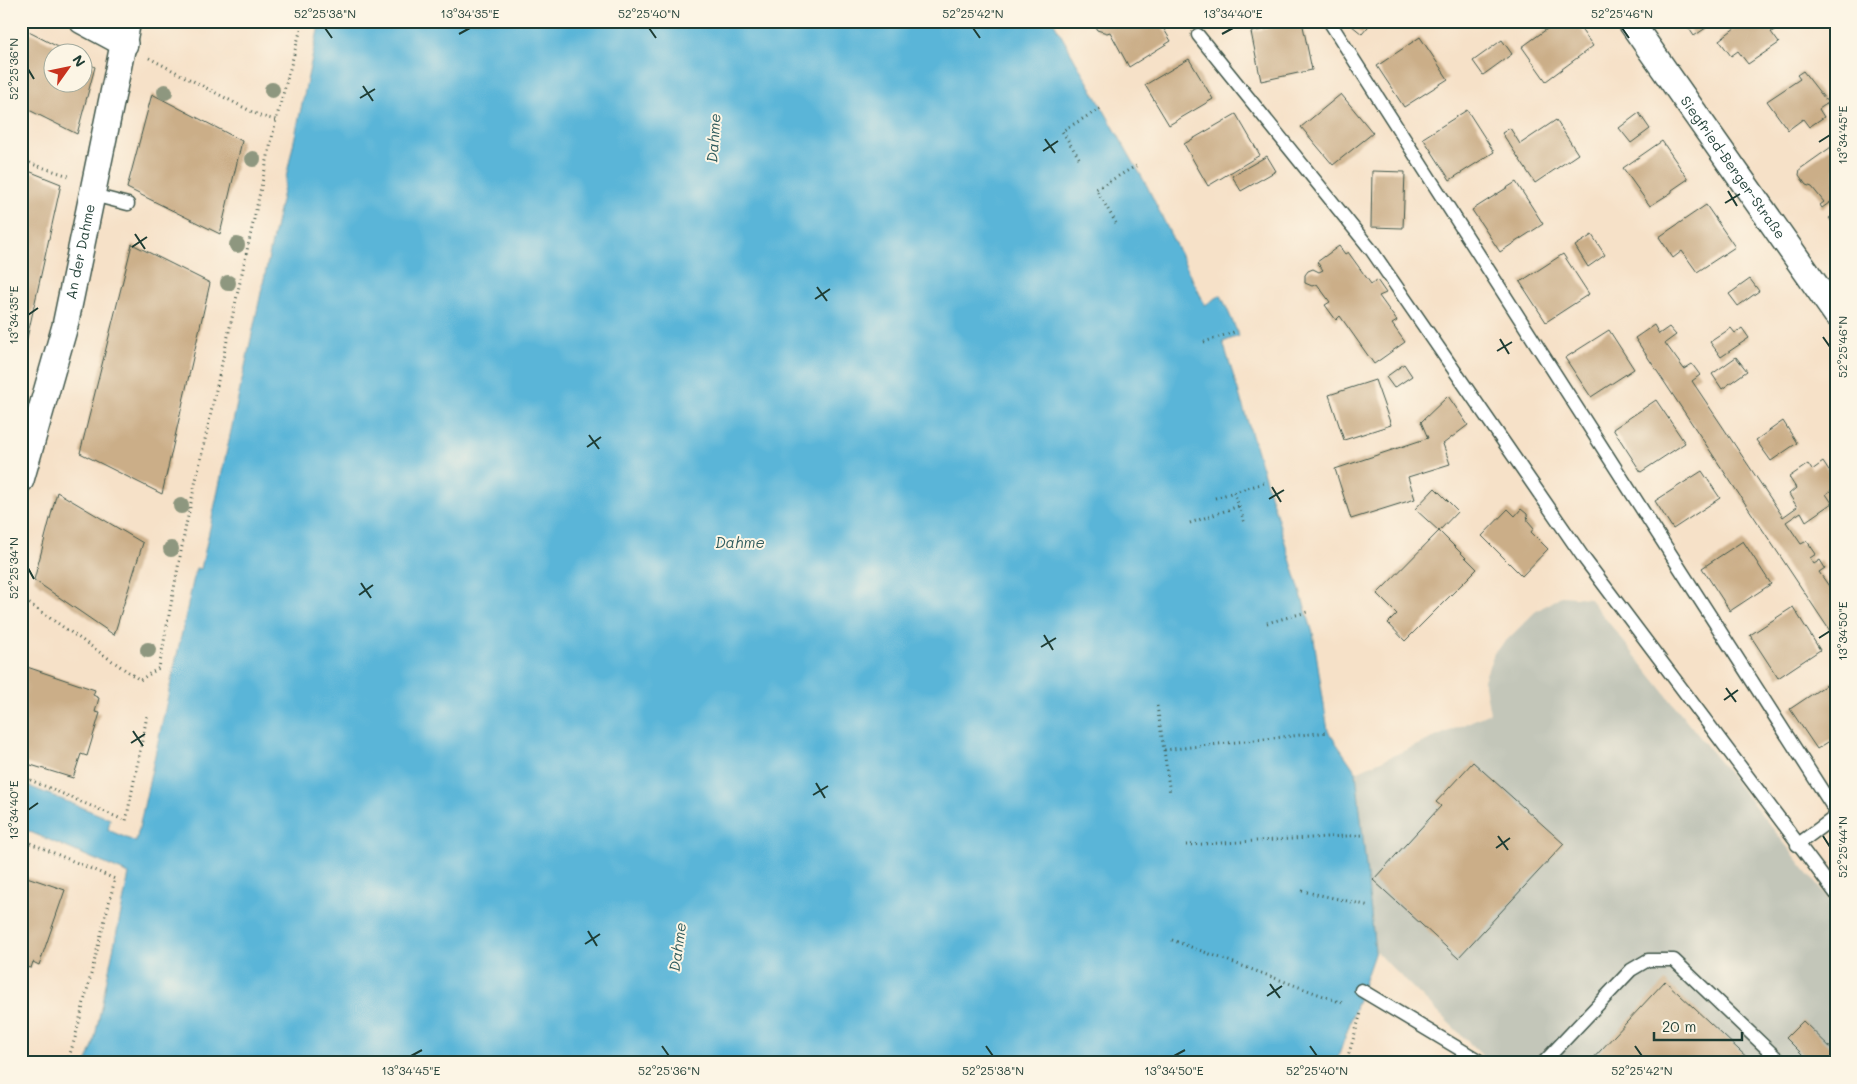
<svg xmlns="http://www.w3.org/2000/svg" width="1857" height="1084" viewBox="0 0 1857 1084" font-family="Mali,sans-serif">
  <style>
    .industrial { fill: #c3c6b9 }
    .water { fill: #5ab5d8; stroke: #3c7986 }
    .building { fill: #cbae88 }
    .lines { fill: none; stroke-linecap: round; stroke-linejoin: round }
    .service-casing { stroke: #3f564a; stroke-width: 15 }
    .minor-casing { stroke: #3f564a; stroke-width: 28 }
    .path { stroke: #3f564a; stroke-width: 3; stroke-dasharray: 1 4; stroke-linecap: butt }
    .service { stroke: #fff; stroke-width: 12 }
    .minor { stroke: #fff; stroke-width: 25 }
    .tree { fill: #8e977f }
    .ticks { fill: none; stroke: #1f3d34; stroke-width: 2 }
    .labels { text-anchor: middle; stroke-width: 4; stroke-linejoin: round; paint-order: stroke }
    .street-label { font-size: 14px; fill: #1f3d34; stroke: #fcf5e5 }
    .water-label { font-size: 15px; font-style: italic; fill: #2e5b5d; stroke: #fcf5e5 }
    .neatline { fill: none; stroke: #1f3d34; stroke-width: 2 }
    .ticks-label { font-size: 12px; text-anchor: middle; fill: #1f3d34 }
  </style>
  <rect width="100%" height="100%" fill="#fcf5e5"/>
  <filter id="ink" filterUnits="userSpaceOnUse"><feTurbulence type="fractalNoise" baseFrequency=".02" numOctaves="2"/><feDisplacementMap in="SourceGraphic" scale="10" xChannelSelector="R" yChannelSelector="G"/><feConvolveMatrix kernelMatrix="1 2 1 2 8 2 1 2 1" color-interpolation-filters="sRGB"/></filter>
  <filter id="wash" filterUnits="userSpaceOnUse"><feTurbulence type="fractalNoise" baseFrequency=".0096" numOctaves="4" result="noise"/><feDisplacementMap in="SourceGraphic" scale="20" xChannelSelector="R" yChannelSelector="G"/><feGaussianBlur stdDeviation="1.12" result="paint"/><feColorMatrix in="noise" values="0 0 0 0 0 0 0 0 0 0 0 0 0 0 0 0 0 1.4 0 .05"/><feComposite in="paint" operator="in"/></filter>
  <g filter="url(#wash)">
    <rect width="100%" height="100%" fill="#f6e1c8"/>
    <polygon class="industrial" points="1561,596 1589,598 1836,908 1836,1063 1490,1063 1375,951 1356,772 1490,713 1484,680 1494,653 1535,612"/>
    <polygon class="water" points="320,21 1053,21 1147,186 1205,305 1221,295 1239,336 1223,342 1313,633 1328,731 1356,772 1375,951 1336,1063 86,1063 93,1046 129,874 21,828 21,783 110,819 108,830 136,842 196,568 201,569"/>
    <g id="blocks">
      <g class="building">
        <polygon points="1092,21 1159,21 1171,41 1129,67 1110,32 1107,33 1097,30"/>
        <polygon points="1302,21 1312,70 1261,81 1251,32"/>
        <polygon points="1346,21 1373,21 1362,34"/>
        <polygon points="1558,21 1575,21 1593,46 1546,81 1522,47"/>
        <polygon points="1684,21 1716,21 1694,36"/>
        <polygon points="1744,21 1763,21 1766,25 1771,22 1776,29 1771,32 1779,43 1748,64 1738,51 1731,56 1719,40"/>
        <polygon points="21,28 68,52 52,52 52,82 82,82 82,60 95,67 77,134 21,106"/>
        <polygon points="1420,37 1448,79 1404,107 1377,66"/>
        <polygon points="1502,40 1512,54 1483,75 1473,61"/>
        <polygon points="1189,59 1213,99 1169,125 1145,85"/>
        <polygon points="1803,71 1828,103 1819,109 1824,117 1809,127 1803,119 1788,130 1767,101 1800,79 1797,75"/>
        <polygon points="152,94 242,141 220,234 127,188"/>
        <polygon points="1341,94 1373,133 1333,165 1301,127"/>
        <polygon points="1467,110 1494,152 1450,180 1423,138"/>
        <polygon points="1639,113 1650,129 1631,143 1619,128"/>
        <polygon points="1236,114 1260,155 1208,186 1184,144"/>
        <polygon points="1556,120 1578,154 1535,183 1502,133 1510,128 1520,144"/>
        <polygon points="1662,141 1688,179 1672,190 1672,192 1650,206 1623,168"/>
        <polygon points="1834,145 1836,198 1822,208 1820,205 1824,202 1812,187 1806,185 1799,175 1800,169"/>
        <polygon points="1267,156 1276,171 1241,191 1232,176"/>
        <polygon points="21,168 61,184 22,361 21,361"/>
        <polygon points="1372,171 1405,172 1403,228 1371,227"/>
        <polygon points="1516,182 1543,224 1500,252 1472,210"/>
        <polygon points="1706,205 1735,247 1697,272 1682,251 1673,258 1659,237"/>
        <polygon points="1836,214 1836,227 1829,218"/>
        <polygon points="1592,235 1605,255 1588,267 1575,246"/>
        <polygon points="132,244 210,283 162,494 80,453"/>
        <polygon points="1339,246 1345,254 1348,252 1371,284 1377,280 1386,293 1379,296 1397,321 1392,324 1405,342 1374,364 1340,316 1336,320 1325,305 1330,302 1317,284 1312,286 1305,283 1305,275 1308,271 1313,269 1319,272 1323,270 1317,262"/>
        <polygon points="1563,254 1589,294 1546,322 1520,282"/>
        <polygon points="1750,279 1759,291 1738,306 1729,294"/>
        <polygon points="1654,325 1659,334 1669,327 1676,335 1665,343 1684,369 1692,364 1700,375 1692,381 1783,517 1797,507 1789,494 1796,488 1789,477 1808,464 1812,470 1823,462 1836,482 1836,487 1826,494 1832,503 1806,521 1801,512 1786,522 1801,544 1807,541 1816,554 1810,558 1814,564 1820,560 1825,568 1819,572 1836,596 1836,640 1635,338"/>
        <polygon points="1731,328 1735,333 1742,328 1749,338 1721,357 1710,342"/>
        <polygon points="1609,330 1634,369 1591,397 1565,358"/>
        <polygon points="1736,357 1747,371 1722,389 1712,374"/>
        <polygon points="1404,364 1412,376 1394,388 1386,377"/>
        <polygon points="1375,380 1391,425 1344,440 1329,395"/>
        <polygon points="1448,396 1468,425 1443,444 1450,464 1408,477 1415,499 1351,519 1335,469 1428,438 1421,422"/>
        <polygon points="1656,400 1685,443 1641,472 1613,429"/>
        <polygon points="1783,421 1797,443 1771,461 1756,440"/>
        <polygon points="1702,471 1720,498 1673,529 1655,501"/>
        <polygon points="1435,488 1458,511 1439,531 1415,509"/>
        <polygon points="57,492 143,543 114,635 34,580"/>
        <polygon points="1508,509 1515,516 1521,509 1527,514 1528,521 1534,528 1531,532 1548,549 1522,576 1482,536"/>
        <polygon points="1439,531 1477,569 1405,641 1388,623 1397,614 1377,594"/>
        <polygon points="1743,541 1771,584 1730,611 1702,568"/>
        <polygon points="1793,607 1820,650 1778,678 1750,635"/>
        <polygon points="27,667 95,690 93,695 99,698 95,712 100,713 87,756 81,754 73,778 21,762 21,672 25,673"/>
        <polygon points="1832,681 1836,686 1836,737 1817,749 1790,709"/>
        <polygon points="1473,762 1564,844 1458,958 1373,880 1441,806 1436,802"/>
        <polygon points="21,875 65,890 39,965 33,962 31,968 25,967 23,972 21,972"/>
        <polygon points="1665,981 1753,1063 1589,1063"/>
        <polygon points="1803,1021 1836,1053 1836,1063 1811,1063 1786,1038"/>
      </g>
    </g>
  </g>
  <g filter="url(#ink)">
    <use href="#blocks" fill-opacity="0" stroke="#3f564a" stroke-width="1"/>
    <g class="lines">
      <g class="service-casing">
        <g id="service">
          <polyline points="1329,21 1836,812"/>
          <polyline points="1198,35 1372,251 1583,557 1836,894"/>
          <polyline points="93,195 128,204"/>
          <polyline points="1797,845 1836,816"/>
          <polyline points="1361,990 1483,1063"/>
          <polyline points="1543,1063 1631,970 1648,960 1674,960 1782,1063"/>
        </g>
      </g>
      <g class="minor-casing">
        <g id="minor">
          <polyline points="82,21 125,44"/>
          <path id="s1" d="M1630 21 1836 314"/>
          <path id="s2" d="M21 480 65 326 128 21"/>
        </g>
      </g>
      <g class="path">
        <polyline points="149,58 260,116 276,120"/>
        <polyline points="21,158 32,164 69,176"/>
        <polyline points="1079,158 1062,131 1103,107"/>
        <polyline points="1116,223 1096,189 1136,166"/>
        <polyline points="1204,342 1237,331"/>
        <polyline points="1234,492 1245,524"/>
        <polyline points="1215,498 1267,482"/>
        <polyline points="1190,523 1239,506"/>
        <polyline points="21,598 140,680 159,668 186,525 276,120 303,21"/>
        <polyline points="1267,623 1307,612"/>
        <polyline points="1157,706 1164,750 1328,732"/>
        <polyline points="1164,750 1170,794"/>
        <polyline points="21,776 126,821 147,716"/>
        <polyline points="21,839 115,879 75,1038 67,1063"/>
        <polyline points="1186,845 1363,835"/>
        <polyline points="1302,891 1370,906"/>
        <polyline points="1172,940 1345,1004"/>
        <polyline points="115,1063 116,1059"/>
        <polyline points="1346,1063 1361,1013"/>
      </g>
      <use href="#service" class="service"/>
      <use href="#minor" class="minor"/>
    </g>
    <g class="tree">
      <circle cx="272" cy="90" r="8"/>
      <circle cx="165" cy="92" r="8"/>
      <circle cx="253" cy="159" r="8"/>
      <circle cx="237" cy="245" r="8"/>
      <circle cx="228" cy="283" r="8"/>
      <circle cx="181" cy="506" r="8"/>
      <circle cx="171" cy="549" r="8"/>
      <circle cx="148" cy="650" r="8"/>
    </g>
  </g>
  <path class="ticks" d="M325 28 332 38M649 28 656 38M973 28 980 38M1622 28 1629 38M459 34 470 28M1222 34 1233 28M28 69 34 79M363 86 373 101M360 98 375 89M1045 139 1055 153M1819 142 1830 135M1043 151 1058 141M1728 191 1737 206M1725 203 1740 194M135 234 145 249M132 247 147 237M817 287 827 301M815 299 830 289M28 315 38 308M1823 337 1830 347M1500 339 1509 354M1497 351 1512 342M589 435 599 449M587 447 601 437M1272 487 1281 502M1269 499 1284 490M28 568 34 579M361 583 371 598M359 595 373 585M1044 635 1053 650M1819 638 1830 631M1041 647 1056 638M1726 688 1736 702M1724 700 1738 690M133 731 143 746M131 743 145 734M816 783 825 798M813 795 828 786M28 810 38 803M1498 836 1508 850M1823 836 1830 847M1496 848 1510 838M588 931 597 946M585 944 600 934M1270 984 1280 998M1267 996 1282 986M662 1046 669 1056M986 1046 993 1056M1310 1046 1317 1056M1635 1046 1642 1056M411 1056 422 1050M1174 1056 1185 1050"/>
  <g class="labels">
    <g class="street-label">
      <text dy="5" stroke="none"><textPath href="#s1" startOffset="179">Siegfried-Berger-Straße</textPath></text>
      <text dy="5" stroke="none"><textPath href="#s2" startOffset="236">An der Dahme</textPath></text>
    </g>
    <g class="water-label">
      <text transform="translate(714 138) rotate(-86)" y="5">Dahme</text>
      <text x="740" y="548">Dahme</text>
      <text transform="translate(678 947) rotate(-82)" y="5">Dahme</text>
    </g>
  </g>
  <rect width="1857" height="1084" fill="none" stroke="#fcf5e5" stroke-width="55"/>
  <g transform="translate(68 68) rotate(57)"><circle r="24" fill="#fcf5e5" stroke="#a4ab9e"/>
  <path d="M0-4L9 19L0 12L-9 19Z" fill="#c8321e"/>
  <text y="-8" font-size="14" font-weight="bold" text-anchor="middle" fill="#1f3d34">N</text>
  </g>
  <path d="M1654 1032v8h88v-8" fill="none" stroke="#1f3d34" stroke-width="2.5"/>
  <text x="1662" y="1032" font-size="15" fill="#1f3d34" stroke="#fcf5e5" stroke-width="4" paint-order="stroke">20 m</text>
  <rect x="28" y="28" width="1802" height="1028" class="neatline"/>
  <g class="ticks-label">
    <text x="325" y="18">52°25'38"N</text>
    <text x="470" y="18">13°34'35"E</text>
    <text x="649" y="18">52°25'40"N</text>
    <text x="973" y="18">52°25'42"N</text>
    <text x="1233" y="18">13°34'40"E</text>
    <text x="1622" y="18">52°25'46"N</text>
    <text transform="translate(14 69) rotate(-90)" y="4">52°25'36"N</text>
    <text transform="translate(1843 135) rotate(-90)" y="4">13°34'45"E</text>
    <text transform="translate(14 315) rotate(-90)" y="4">13°34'35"E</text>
    <text transform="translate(1843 347) rotate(-90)" y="4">52°25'46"N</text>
    <text transform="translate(14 568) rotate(-90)" y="4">52°25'34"N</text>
    <text transform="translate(1843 631) rotate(-90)" y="4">13°34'50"E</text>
    <text transform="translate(14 810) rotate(-90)" y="4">13°34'40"E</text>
    <text transform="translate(1843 847) rotate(-90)" y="4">52°25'44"N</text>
    <text x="411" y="1075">13°34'45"E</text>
    <text x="669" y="1075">52°25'36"N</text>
    <text x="993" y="1075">52°25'38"N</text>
    <text x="1174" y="1075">13°34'50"E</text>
    <text x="1317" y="1075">52°25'40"N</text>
    <text x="1642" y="1075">52°25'42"N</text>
  </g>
</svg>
